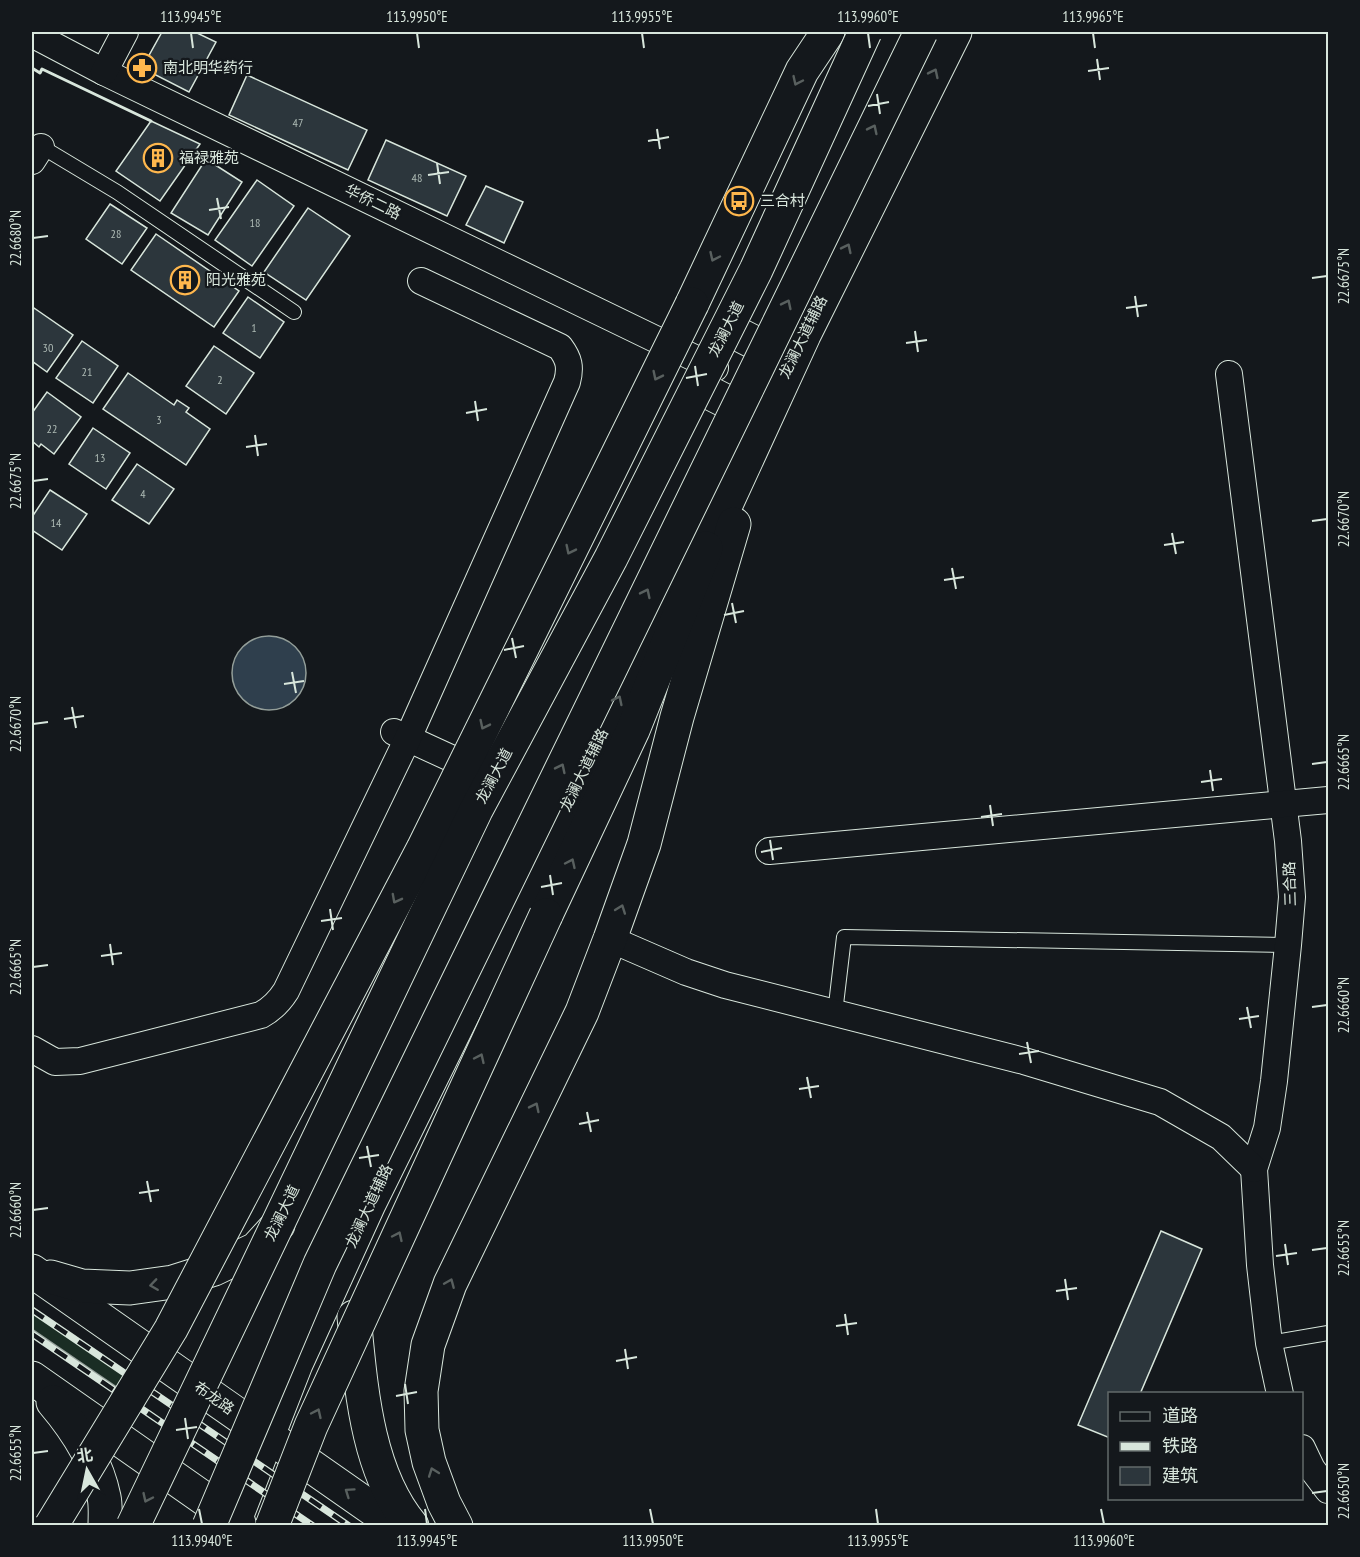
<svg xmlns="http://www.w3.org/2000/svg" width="1360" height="1557" viewBox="0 0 1360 1557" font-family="'PT Sans Narrow','Noto Sans SC',sans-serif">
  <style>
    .green { fill: #1a2d24; stroke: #939e99; stroke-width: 1.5 }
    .water { fill: #2f3f4d; stroke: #939e99; stroke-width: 1.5 }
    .building { fill: #2c363c; stroke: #d8e6dc; stroke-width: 1.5 }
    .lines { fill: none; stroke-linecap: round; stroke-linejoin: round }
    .service-casing { stroke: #d8e6dc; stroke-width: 16 }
    .minor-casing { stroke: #d8e6dc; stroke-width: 28 }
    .primary-casing { stroke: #d8e6dc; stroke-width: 35 }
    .trunk-casing { stroke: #d8e6dc; stroke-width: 35 }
    .service { stroke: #14181c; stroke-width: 14 }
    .minor { stroke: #14181c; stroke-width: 26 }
    .primary { stroke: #14181c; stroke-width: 33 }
    .trunk { stroke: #14181c; stroke-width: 33 }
    .rail-casing { stroke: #d8e6dc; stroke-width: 7 }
    .rail { stroke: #14181c; stroke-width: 4.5; stroke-dasharray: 14; stroke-linecap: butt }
    .trunk-bridge-casing { stroke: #d8e6dc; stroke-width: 35; stroke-linecap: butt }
    .trunk-bridge { stroke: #14181c; stroke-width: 33 }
    .wall { stroke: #d8e6dc; stroke-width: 3 }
    .oneway { stroke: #59605f }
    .ticks { fill: none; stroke: #d8e6dc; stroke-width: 2 }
    .labels { text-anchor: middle; stroke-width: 4.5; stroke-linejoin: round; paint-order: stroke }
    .number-label { font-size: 12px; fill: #adbab4 }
    .poi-label { font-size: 15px; fill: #d8e6dc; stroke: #14181c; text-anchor: start }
    .street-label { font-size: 15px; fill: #d8e6dc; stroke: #14181c }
    .neatline { fill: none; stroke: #d8e6dc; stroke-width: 2 }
    .ticks-label { font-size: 15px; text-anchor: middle; fill: #d8e6dc }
  </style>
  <rect width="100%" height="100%" fill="#14181c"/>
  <polygon class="green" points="32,1312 134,1382 124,1392 32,1329"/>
  <circle class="water" cx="269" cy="673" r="37"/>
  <g class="building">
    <polygon points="162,32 195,32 216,42 189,92 142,68"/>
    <polygon points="247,75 367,130 348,170 229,115"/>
    <polygon points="151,121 200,144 160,201 116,171"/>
    <polygon points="386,140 466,176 447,216 368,180"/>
    <polygon points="206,159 242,182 208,235 171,213"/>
    <polygon points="257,180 294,206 252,266 215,240"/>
    <polygon points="486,186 523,202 504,243 466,225"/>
    <polygon points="110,204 147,228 122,264 86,239"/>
    <polygon points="308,208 350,236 306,300 264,272"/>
    <polygon points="156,234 239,291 214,327 131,270"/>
    <polygon points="248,297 284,322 260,358 223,333"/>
    <polygon points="34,308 73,335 47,372 32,361 32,312"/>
    <polygon points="82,341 118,366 93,403 56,378"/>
    <polygon points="214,346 254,373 226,414 186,386"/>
    <polygon points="128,373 174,405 177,400 189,408 186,412 210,429 186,465 103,409"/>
    <polygon points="47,392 81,417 54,454 41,444 39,447 32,441 32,413"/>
    <polygon points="93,428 130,453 106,489 69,464"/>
    <polygon points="137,464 174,489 149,524 112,500"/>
    <polygon points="50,490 87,514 62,550 32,530 32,517"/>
    <polygon points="1161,1231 1202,1249 1140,1394 1110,1394 1110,1438 1078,1425"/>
  </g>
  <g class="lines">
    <g class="service-casing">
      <g id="service">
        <polyline points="37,144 117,192 294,312"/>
        <polyline points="835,1013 844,937 1288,945"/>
        <polyline points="1269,1343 1328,1333"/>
      </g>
    </g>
    <g class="minor-casing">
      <g id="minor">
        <polyline points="32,34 104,72 715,368"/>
        <polyline points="104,72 125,32"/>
        <polyline points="32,161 41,147"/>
        <polyline points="1229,374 1288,841 1292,897 1288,945 1274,1081 1267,1128 1254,1169 1260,1265 1269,1343 1280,1394"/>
        <polyline points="394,732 481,772"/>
        <polyline points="769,851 1328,800"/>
        <polyline points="610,939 686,972 725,985 1024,1061 1160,1102 1221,1137 1254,1169"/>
        <path d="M32 1049 55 1062 80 1061 261 1015C272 1009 279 1002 286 991L408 738 567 382C571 367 569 359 560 347L421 281"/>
        <polyline points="1302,1448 1312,1469 1328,1490"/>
      </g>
    </g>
    <g class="primary-casing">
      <g id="primary">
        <polyline points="734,332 791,361"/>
        <polyline points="704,390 763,420"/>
        <polyline points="32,1271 397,1526"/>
        <polyline points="51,1277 82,1286 130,1288 173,1282 214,1269 256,1249 278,1225"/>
        <path d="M354 1317C361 1385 366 1471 412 1526"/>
        <polyline points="32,1378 239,1523"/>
        <path d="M53 1402C76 1429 97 1462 104 1497 106 1506 105 1516 105 1526"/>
        <polyline points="235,1520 296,1364 369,1204 634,668 706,548 804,335 955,32"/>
        <polyline points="456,1526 444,1503 429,1462 422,1430 421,1391 428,1345 450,1284 582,1012 610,939 644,844 677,717 734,524"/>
      </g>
    </g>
    <g class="trunk-casing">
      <g id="trunk">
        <polyline points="692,304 802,71 828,32"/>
        <polyline points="546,915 633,730 706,548"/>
      </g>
    </g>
    <use href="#service" class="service"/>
    <use href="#minor" class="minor"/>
    <use href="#primary" class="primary"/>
    <use href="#trunk" class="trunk"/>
    <g class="rail-casing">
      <g id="rail">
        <polyline points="32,1310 349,1526"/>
        <polyline points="32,1334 313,1526"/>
      </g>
    </g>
    <use href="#rail" class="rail"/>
    <g class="trunk-bridge-casing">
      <g id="trunk-bridge">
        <polyline points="51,1526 171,1329 423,849 692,304"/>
        <polyline points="133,1526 476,810 611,558 756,270 865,32"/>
        <polyline points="209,1526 320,1264 921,32"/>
        <polyline points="272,1526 311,1426 546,915"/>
      </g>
    </g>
    <use href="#trunk-bridge" class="trunk-bridge"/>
    <polyline class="wall" points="32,68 40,73 42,69 151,121"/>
  </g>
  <defs><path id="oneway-chevron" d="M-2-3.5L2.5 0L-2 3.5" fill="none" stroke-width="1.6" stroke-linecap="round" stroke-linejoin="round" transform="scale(1.5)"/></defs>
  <g class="oneway">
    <use href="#oneway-chevron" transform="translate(934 73) rotate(-64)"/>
    <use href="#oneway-chevron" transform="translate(797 81) rotate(115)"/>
    <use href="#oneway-chevron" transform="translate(873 129) rotate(-64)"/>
    <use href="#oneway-chevron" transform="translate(847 248) rotate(-64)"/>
    <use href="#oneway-chevron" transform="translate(714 257) rotate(115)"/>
    <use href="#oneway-chevron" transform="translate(787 304) rotate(-64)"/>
    <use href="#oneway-chevron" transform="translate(657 376) rotate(116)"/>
    <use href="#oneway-chevron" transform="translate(570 550) rotate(116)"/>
    <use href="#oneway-chevron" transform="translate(646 593) rotate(-64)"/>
    <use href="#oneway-chevron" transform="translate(618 700) rotate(-64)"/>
    <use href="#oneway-chevron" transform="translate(484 725) rotate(116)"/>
    <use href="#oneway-chevron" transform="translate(561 768) rotate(-64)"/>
    <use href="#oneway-chevron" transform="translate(571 863) rotate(-65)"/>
    <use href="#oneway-chevron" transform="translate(396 899) rotate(118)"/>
    <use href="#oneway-chevron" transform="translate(621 909) rotate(-70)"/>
    <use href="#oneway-chevron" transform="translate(480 1058) rotate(-65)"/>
    <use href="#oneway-chevron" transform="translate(535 1107) rotate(-64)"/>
    <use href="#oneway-chevron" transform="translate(398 1236) rotate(-65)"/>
    <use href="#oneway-chevron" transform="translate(450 1283) rotate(-67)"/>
    <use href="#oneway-chevron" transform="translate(154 1285) rotate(172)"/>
    <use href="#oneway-chevron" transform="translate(317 1413) rotate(-65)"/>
    <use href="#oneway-chevron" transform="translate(433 1472) rotate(-110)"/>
    <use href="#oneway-chevron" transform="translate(349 1492) rotate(-145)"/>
    <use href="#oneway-chevron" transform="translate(147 1498) rotate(115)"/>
  </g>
  <path class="ticks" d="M191 33 193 48M417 33 419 48M642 33 644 48M868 33 870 48M1093 33 1095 48M1097 59 1100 80M1088 71 1109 68M877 94 880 114M868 106 889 102M657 129 660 149M648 141 669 137M437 163 440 184M428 175 449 172M217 198 221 219M209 210 229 207M33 238 48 236M1312 278 1327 276M1135 296 1138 317M1126 308 1147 305M915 331 918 352M906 343 927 340M695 366 698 386M686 378 707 374M475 401 478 421M466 413 487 409M255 435 258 456M246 447 267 444M33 481 48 479M1312 521 1327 519M1172 533 1176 554M1164 545 1184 542M952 568 956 589M944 580 964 577M732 603 736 623M724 615 744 611M512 638 516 658M504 650 524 646M292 672 296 693M284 684 304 681M72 707 76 728M64 719 84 716M33 724 48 722M1312 764 1327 762M1210 770 1213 791M1201 782 1222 779M990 805 993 826M981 817 1002 814M770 840 773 860M761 852 782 848M550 875 553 895M541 887 562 883M330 909 333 930M321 921 342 918M110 944 113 965M101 956 122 953M33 967 48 965M1247 1007 1251 1028M1312 1007 1327 1005M1239 1019 1259 1016M1027 1042 1031 1063M1019 1054 1039 1051M807 1077 811 1098M799 1089 819 1086M587 1112 591 1132M579 1124 599 1120M367 1146 371 1167M359 1158 379 1155M147 1181 151 1202M139 1193 159 1190M33 1210 48 1208M1285 1244 1288 1265M1312 1250 1327 1248M1276 1256 1297 1253M1065 1279 1068 1300M1056 1291 1077 1288M845 1314 848 1335M836 1326 857 1323M625 1349 628 1369M616 1361 637 1357M405 1384 408 1404M396 1396 417 1392M185 1418 188 1439M176 1430 197 1427M33 1453 48 1451M1312 1493 1327 1491M199 1509 202 1524M425 1509 427 1524M650 1509 653 1524M876 1509 878 1524M1101 1509 1104 1524"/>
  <defs>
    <g id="pharmacy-ring" transform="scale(1.5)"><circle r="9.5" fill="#14181c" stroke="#ffb74d" stroke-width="1.5"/><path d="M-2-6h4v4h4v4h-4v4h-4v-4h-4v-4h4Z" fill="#ffb74d"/></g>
    <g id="building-ring" transform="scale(1.5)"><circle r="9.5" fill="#14181c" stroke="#ffb74d" stroke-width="1.5"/><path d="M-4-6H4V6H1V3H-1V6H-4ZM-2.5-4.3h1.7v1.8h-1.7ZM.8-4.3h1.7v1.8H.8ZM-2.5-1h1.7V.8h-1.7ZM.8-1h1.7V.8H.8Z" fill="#ffb74d"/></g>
    <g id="bus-ring" transform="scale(1.5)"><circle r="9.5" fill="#14181c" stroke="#ffb74d" stroke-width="1.5"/><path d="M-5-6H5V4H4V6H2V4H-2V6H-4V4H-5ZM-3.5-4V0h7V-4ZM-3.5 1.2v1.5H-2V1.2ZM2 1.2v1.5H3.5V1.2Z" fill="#ffb74d"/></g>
  </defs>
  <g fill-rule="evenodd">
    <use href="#pharmacy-ring" x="142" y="68"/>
    <use href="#building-ring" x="158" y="158"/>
    <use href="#bus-ring" x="739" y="201"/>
    <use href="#building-ring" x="185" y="280"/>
  </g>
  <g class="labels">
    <g class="number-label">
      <text x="298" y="127">47</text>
      <text x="417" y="182">48</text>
      <text x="255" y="227">18</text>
      <text x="116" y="238">28</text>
      <text x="254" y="332">1</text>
      <text x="48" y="352">30</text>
      <text x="87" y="376">21</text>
      <text x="220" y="384">2</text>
      <text x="159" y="424">3</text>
      <text x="52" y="433">22</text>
      <text x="100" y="462">13</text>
      <text x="143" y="498">4</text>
      <text x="56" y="527">14</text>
    </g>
    <g class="poi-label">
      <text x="163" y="73">南北明华药行</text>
      <text x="179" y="163">福禄雅苑</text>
      <text x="760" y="206">三合村</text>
      <text x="206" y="285">阳光雅苑</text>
    </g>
    <g class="street-label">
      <text transform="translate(373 202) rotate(26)" y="5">华侨二路</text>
      <text transform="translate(726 329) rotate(-63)" y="5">龙澜大道</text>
      <text transform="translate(803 337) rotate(-64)" y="5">龙澜大道辅路</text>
      <text transform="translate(584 770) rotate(-64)" y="5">龙澜大道辅路</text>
      <text transform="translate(494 776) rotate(-62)" y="5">龙澜大道</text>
      <text transform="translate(1290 884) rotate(-92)" y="5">三合路</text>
      <text transform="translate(369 1206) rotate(-65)" y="5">龙澜大道辅路</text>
      <text transform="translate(282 1213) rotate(-64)" y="5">龙澜大道</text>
      <text transform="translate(214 1398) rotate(35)" y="5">布龙路</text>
    </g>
  </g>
  <rect width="1360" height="1557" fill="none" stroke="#14181c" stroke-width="66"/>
  <rect x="1108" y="1392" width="195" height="108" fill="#14181c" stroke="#626a69" stroke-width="1.5"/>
  <rect x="1120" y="1412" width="30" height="9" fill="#14181c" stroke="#626a69" stroke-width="1.5"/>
  <text x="1162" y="1422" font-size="18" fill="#d8e6dc">道路</text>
  <rect x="1120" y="1442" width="30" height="9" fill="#d8e6dc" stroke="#626a69" stroke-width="1.5"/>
  <text x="1162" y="1452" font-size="18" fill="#d8e6dc">铁路</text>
  <rect x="1120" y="1467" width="30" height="18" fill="#2c363c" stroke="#626a69" stroke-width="1.5"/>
  <text x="1162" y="1482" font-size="18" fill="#d8e6dc">建筑</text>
  <g transform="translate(87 1470) rotate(351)" stroke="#14181c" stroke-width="4.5" paint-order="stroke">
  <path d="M0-4.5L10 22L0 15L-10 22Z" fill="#d8e6dc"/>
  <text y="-9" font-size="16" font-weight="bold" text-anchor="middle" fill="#d8e6dc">北</text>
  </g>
  <rect x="33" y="33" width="1294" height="1491" class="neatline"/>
  <g class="ticks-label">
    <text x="191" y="22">113.9945°E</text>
    <text x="417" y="22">113.9950°E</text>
    <text x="642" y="22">113.9955°E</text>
    <text x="868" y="22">113.9960°E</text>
    <text x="1093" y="22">113.9965°E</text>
    <text transform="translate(16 238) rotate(-90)" y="5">22.6680°N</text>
    <text transform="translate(1344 276) rotate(-90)" y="5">22.6675°N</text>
    <text transform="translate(16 481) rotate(-90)" y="5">22.6675°N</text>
    <text transform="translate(1344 519) rotate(-90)" y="5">22.6670°N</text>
    <text transform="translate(16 724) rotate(-90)" y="5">22.6670°N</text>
    <text transform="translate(1344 762) rotate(-90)" y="5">22.6665°N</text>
    <text transform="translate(16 967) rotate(-90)" y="5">22.6665°N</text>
    <text transform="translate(1344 1005) rotate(-90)" y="5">22.6660°N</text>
    <text transform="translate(16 1210) rotate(-90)" y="5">22.6660°N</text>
    <text transform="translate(1344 1248) rotate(-90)" y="5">22.6655°N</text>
    <text transform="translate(16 1453) rotate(-90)" y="5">22.6655°N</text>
    <text transform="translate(1344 1491) rotate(-90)" y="5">22.6650°N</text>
    <text x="202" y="1546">113.9940°E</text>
    <text x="427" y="1546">113.9945°E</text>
    <text x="653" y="1546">113.9950°E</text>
    <text x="878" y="1546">113.9955°E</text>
    <text x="1104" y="1546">113.9960°E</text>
  </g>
</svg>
